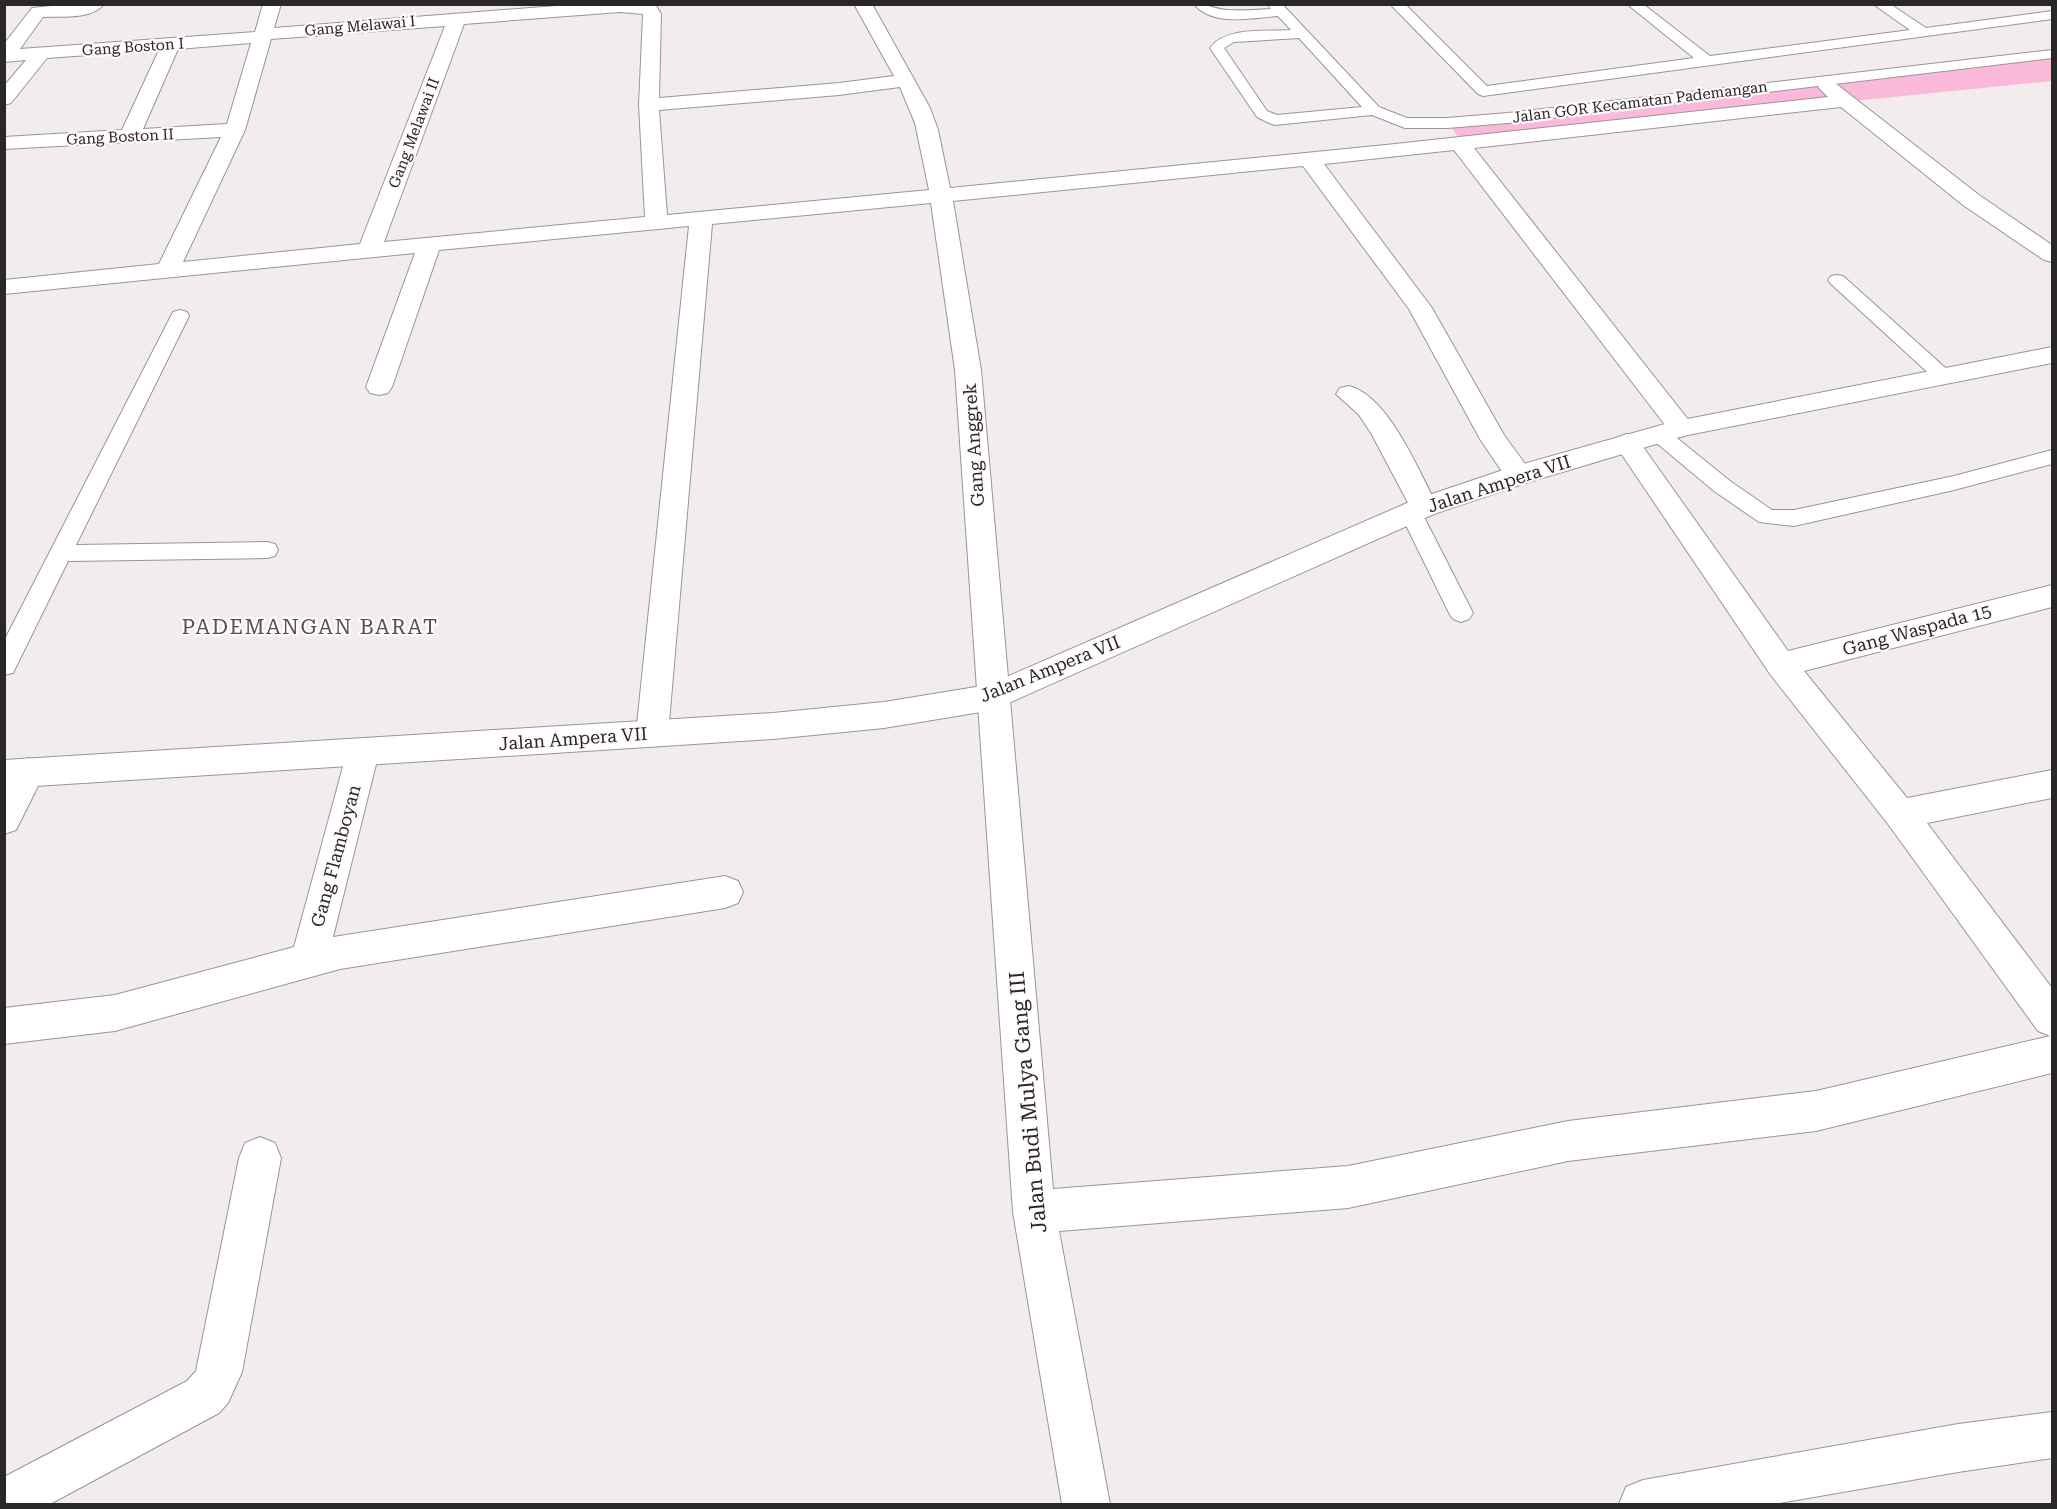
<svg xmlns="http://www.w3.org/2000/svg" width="2057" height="1509" viewBox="0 0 2057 1509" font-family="'Roboto Serif',serif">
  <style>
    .green { fill: #fab9d8 }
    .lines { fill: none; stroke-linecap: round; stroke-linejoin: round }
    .lane-casing { stroke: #9a9497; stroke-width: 2 }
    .street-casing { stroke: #9a9497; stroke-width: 2 }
    .secondary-casing { stroke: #9a9497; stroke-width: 2 }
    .lane { fill: #fff; fill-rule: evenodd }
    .street { fill: #fff; fill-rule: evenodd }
    .secondary { fill: #fff; fill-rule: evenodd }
    .labels { text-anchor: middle; stroke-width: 4.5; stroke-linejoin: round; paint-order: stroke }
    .far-street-label { font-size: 15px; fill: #292728; stroke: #fffafc }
    .street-label { font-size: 18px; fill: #292728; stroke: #fffafc }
    .quarter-label { font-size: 21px; letter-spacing: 1.5px; fill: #544f51; stroke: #fffafc }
    .near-street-label { font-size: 21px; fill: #292728; stroke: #fffafc }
  </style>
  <rect width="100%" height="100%" fill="#f2ecef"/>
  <polygon class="green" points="2052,49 2052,81 1461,141 1449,124 1854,76"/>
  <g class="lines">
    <g class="lane-casing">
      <g id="lane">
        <path d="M1194 4C1208 4 1214 9 1227 10 1242 11 1256 10 1271 9L1267 4H1282L1379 107 1407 118H1447L1508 113 2052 50V58L1508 123 1447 128H1405L1372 115 1275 125 1269 123 1257 117 1210 48C1226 26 1266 32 1291 30L1278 16C1252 18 1213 27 1194 4ZM1299 38 1362 107 1277 115 1267 111 1224 48 1234 42Z"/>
        <polygon points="1390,4 1405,4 1487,86 1694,58 1627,4 1643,4 1710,56 1910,30 1873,4 1890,4 1926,28 2052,11 2052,19 1483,96 1478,94"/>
        <polygon points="1837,275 1843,276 1950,372 1953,376 1950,380 1943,382 1936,380 1831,284 1828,280 1831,276"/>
        <polygon points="180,310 187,312 189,316 76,545 267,542 275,544 278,550 275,556 267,558 68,561 13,673 4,675 4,641 171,316 173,312"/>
        <polygon points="1660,428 1667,430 1730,481 1772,510 1794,510 1954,476 2052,450 2052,464 1954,490 1794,526 1759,522 1714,491 1653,440 1650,435 1653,430"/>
        <polygon points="1411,505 1419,508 1422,513 1473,613 1469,619 1461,622 1453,619 1449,613 1400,513 1403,508"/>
      </g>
    </g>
    <g class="street-casing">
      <g id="street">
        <path d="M71 4H104C91 20 61 16 43 17L20 49 255 32 263 4H281L274 28 582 4H655L661 14 659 98 839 83 894 76 854 4H872L930 108 938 130 950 188 1386 145 1828 97 1818 87 1821 83H1835L1979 195 2052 245V262L2044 260 1963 205 1841 107 1474 148 1690 422 1694 428 1690 434 1681 437 1672 434 1454 150 1324 164 1432 308 1504 435 1533 475 1529 482 1519 484 1509 482 1480 439 1409 309 1303 166 953 201 981 370 1053 1189 1348 1166 1568 1121 1816 1091 2050 1036 2038 1031 1888 824 1770 674 1614 443 1618 437 1627 434 1636 437 1788 651 2052 585V607L1804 671 1907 798 2052 770V798L1927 823 2052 988V1073L1816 1131 1568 1161 1348 1208 1059 1231 1110 1504H1062L1013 1212 955 370 931 203 712 224 668 734 664 743 652 747 640 743 636 734 689 226 439 250 392 387 388 393 379 395 370 393 366 387 415 253 4 294V280L159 264 221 137 4 149V137L122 130 159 50 47 58 11 103 4 105V86L26 60 4 62V44L32 8ZM620 12 643 14 639 105 645 217 384 242 464 24ZM445 26 360 244 183 262 245 130 271 39ZM251 43 227 124 143 129 178 49ZM900 87 915 123 929 190 667 215 659 110 839 95Z"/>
        <path d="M1349 386C1389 396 1419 472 1438 507L1434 514 1424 517 1414 514 1371 433 1359 415 1336 394 1340 388Z"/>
        <polygon points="363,739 375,742 379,752 333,937 725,876 738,881 743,892 738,903 725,908 340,969 115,1031 4,1044 4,1008 115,995 294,947 347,752 351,742"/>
        <polygon points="28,758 40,762 45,772 16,830 4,834 4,785 16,762"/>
        <polygon points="260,1137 275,1143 281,1158 242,1372 228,1403 219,1413 50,1504 4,1504 4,1477 187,1381 196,1371 239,1158 245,1143"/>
        <polygon points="2052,1412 2052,1458 1958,1472 1774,1504 1619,1504 1626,1487 1643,1480 1958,1424"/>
      </g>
    </g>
    <g class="secondary-casing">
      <polygon id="secondary" points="2052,347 2052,363 1683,436 1529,482 1434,514 993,710 884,728 773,739 4,788 4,760 773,713 884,702 988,685 1414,500 1509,468 1672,422"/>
    </g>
    <use href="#lane" class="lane"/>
    <use href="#street" class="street"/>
    <use href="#secondary" class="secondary"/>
  </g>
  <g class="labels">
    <g class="far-street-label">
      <text transform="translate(360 26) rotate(-5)" y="5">Gang Melawai I</text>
      <text transform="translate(133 47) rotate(-4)" y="5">Gang Boston I</text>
      <text transform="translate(1640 102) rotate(-7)" y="5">Jalan GOR Kecamatan Pademangan</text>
      <text transform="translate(414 133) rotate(-69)" y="5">Gang Melawai II</text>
      <text transform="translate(120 137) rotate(-3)" y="5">Gang Boston II</text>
    </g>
    <g class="street-label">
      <text transform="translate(974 445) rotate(-94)" y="6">Gang Anggrek</text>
      <text transform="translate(1499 484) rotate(-18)" y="6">Jalan Ampera VII</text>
      <text transform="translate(1917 630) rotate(-15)" y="6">Gang Waspada 15</text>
      <text transform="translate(1050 669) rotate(-22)" y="6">Jalan Ampera VII</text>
      <text transform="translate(573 739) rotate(-4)" y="6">Jalan Ampera VII</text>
      <text transform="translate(336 856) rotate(-75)" y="6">Gang Flamboyan</text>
    </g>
    <g class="quarter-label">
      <text x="310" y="634">PADEMANGAN BARAT</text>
    </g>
    <g class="near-street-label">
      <text transform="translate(1028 1102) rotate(-95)" y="7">Jalan Budi Mulya Gang III</text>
    </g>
  </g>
  <rect width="2057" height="1509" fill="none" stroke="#292728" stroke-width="12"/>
</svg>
